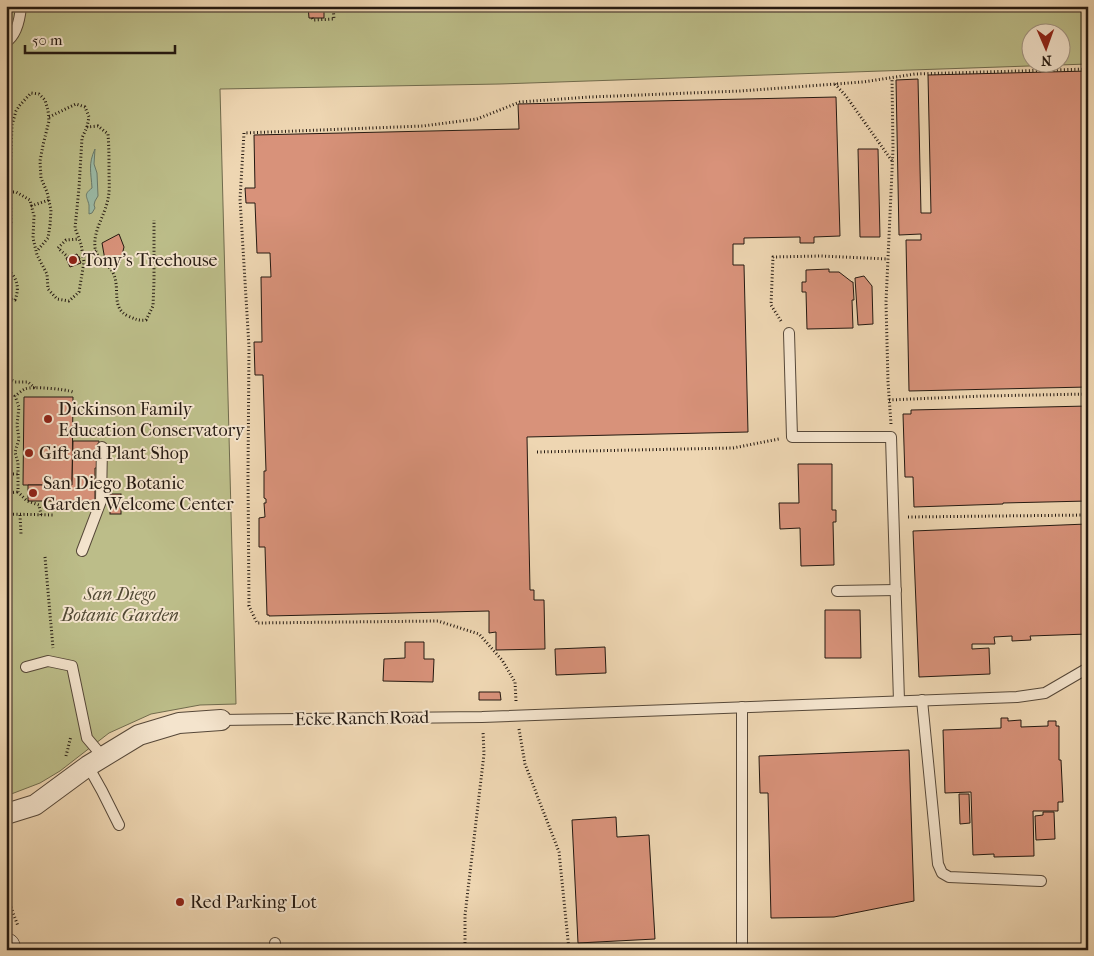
<svg xmlns="http://www.w3.org/2000/svg" width="1094" height="956" viewBox="0 0 1094 956" font-family="'IM FELL French Canon',serif">
  <style>
    .green { fill: #bcbd89; stroke: #706b4d; fill-rule: evenodd }
    .water { fill: #9bbaa6; stroke: #6b7a6a }
    .building { fill: #d8927a; stroke: #241911 }
    .lines { fill: none; stroke-linecap: round; stroke-linejoin: round }
    .lane-casing { stroke: #564839; stroke-width: 12 }
    .street-casing { stroke: #564839; stroke-width: 22 }
    .secondary-casing { stroke: #241911; stroke-width: 29 }
    .path { stroke: #241911; stroke-width: 3; stroke-dasharray: 1 2.5; stroke-linecap: butt }
    .lane { stroke: #f4e4cd; stroke-width: 10 }
    .street { stroke: #f4e4cd; stroke-width: 20 }
    .secondary { stroke: #f4e4cd; stroke-width: 28 }
    .path-bridge { stroke: #241911; stroke-width: 3; stroke-dasharray: 1 2.5; stroke-linecap: butt }
    .poi-dot { fill: #8f2418; stroke: #f4e4cd; stroke-width: 2 }
    .labels { text-anchor: middle; stroke-width: 4; stroke-linejoin: round; paint-order: stroke }
    .poi-label { font-size: 18px; fill: #241911; stroke: #f4e4cd; text-anchor: start }
    .park-label { font-size: 18px; font-style: italic; fill: #524a35; stroke: #f4e4cd }
    .street-label { font-size: 18px; fill: #241911; stroke: #f4e4cd }
  </style>
  <rect width="100%" height="100%" fill="#eed6b2"/>
  <filter id="stains"><feTurbulence type="fractalNoise" baseFrequency=".004" numOctaves="4"/><feColorMatrix values="0 0 0 0 .2 0 0 0 0 .09 0 0 0 0 .02 0 0 0 .5 -.17"/></filter>
  <radialGradient id="worn" r=".72"><stop offset=".6" stop-color="#630" stop-opacity="0"/><stop offset="1" stop-color="#630" stop-opacity=".3"/></radialGradient>
  <path class="green" d="M6 6H1088V64L500 84 220 89 236 704 200 705 151 714 109 733 60 771 40 783 6 796ZM1032 32H1062V62H1032Z"/>
  <path class="water" d="M95 149 94 164 97 173 98 196 95 201 94 205 95 208 92 213 89 214C89 211 89 207 89 205 87 196 83 195 92 188 91 172 88 164 95 149Z"/>
  <g class="building">
    <polygon points="308,6 324,6 324,18 309,18"/>
    <polygon points="1088,71 1088,387 909,391 906,240 921,240 921,234 899,235 896,80 918,79 921,213 931,213 928,75"/>
    <polygon points="836,97 840,236 814,237 814,243 800,243 800,237 744,238 744,244 733,244 733,265 744,265 748,432 527,437 530,590 534,590 534,600 544,600 545,649 496,650 496,632 489,633 489,611 269,616 269,615 267,615 265,547 259,547 259,518 265,517 264,503 266,503 266,499 264,498 264,471 266,471 263,375 255,375 254,342 262,342 261,277 271,277 270,253 257,253 255,203 246,203 245,188 255,188 254,135 519,129 518,104"/>
    <polygon points="858,149 878,149 880,237 860,237"/>
    <polygon points="119,234 124,247 120,263 105,260 102,243"/>
    <polygon points="77,254 81,263 70,267 66,258"/>
    <polygon points="829,269 829,272 839,272 852,282 853,282 854,300 852,300 853,328 807,329 806,292 802,292 802,282 806,282 806,270"/>
    <polygon points="864,276 872,286 873,324 858,325 855,278"/>
    <polygon points="24,397 73,397 72,485 23,485"/>
    <polygon points="1088,406 1088,501 1003,503 1003,504 914,507 913,477 905,477 903,414 911,414 911,410"/>
    <polygon points="73,441 99,441 99,468 95,468 95,501 28,501 28,485 72,485"/>
    <polygon points="798,464 832,464 832,510 836,510 836,522 833,522 834,565 801,566 800,528 780,529 779,503 799,503"/>
    <rect x="110" y="494" width="11" height="20"/>
    <polygon points="1087,524 1088,634 1030,636 1031,640 1012,641 1012,636 994,637 995,644 972,644 972,649 989,648 990,674 919,677 913,531"/>
    <polygon points="825,610 860,610 861,658 825,658"/>
    <polygon points="405,642 424,642 424,659 434,659 433,682 383,681 384,659 405,658"/>
    <polygon points="605,647 606,673 556,675 555,649"/>
    <polygon points="479,692 500,692 501,700 479,700"/>
    <polygon points="1001,718 1008,718 1008,721 1021,720 1021,727 1048,726 1048,721 1056,721 1056,726 1059,726 1059,760 1061,760 1063,802 1058,802 1058,811 1033,811 1034,856 994,857 994,854 973,855 971,792 945,793 943,730 1001,728"/>
    <polygon points="909,750 914,901 834,917 771,918 768,793 760,793 759,756"/>
    <polygon points="959,794 969,794 970,823 960,824"/>
    <polygon points="1043,812 1054,812 1055,839 1036,840 1035,816 1043,815"/>
    <polygon points="616,817 617,837 649,835 655,939 578,943 572,820"/>
  </g>
  <g class="lines">
    <g class="lane-casing">
      <g id="lane">
        <path d="M6 42C17 35 20 18 21 6"/>
        <polyline points="789,333 792,437 891,437 899,701"/>
        <polyline points="82,551 101,501 102,447"/>
        <polyline points="837,591 896,590"/>
        <polyline points="26,667 48,661 72,666 87,738 103,757"/>
        <polyline points="922,700 938,864 942,873 949,877 1041,881"/>
        <polyline points="221,720 482,717 1017,697 1045,693 1088,668"/>
        <polyline points="88,766 102,791 119,825"/>
        <polyline points="275,943 275,950"/>
        <polyline points="742,950 742,707"/>
      </g>
    </g>
    <g class="street-casing">
      <polyline id="street" points="6,814 35,805 88,766 139,735 179,723 221,720"/>
    </g>
    <g class="secondary-casing">
      <polyline id="secondary" points="6,947 7,950"/>
    </g>
    <g class="path">
      <polyline points="312,18 313,20 334,19 333,6"/>
      <polyline points="835,84 846,96 892,161"/>
      <polyline points="49,117 76,104 85,107 89,117 87,127"/>
      <path d="M6 192H16L30 200 34 216 33 238 37 255 47 274 48 289 57 299 69 301 79 292 84 262 81 244 75 228 79 188 82 138 87 127 98 126 108 134C109 147 109 159 109 172 109 181 110 190 108 199 105 215 93 231 95 247 96 259 110 264 114 275 120 290 111 308 128 316 135 319 139 321 146 320L153 306 154 281V220"/>
      <polyline points="31,206 49,200"/>
      <polyline points="8,233 11,222 10,176 12,125 16,111 20,105 31,93 39,94 45,100 48,110 49,121 43,145 40,161 41,178 47,192 51,210 50,225 48,238 37,251"/>
      <polyline points="79,258 68,257 58,248 66,240 79,239"/>
      <path d="M6 268C17 277 20 287 15 300L6 298"/>
      <polyline points="781,321 771,305 773,257 821,256 888,259"/>
      <polyline points="6,377 15,382 28,382 35,388"/>
      <polyline points="889,400 983,396 1088,394"/>
      <polyline points="891,424 888,382 886,302 893,149 892,78"/>
      <polyline points="537,452 733,448 779,439"/>
      <polyline points="6,474 18,474"/>
      <polyline points="6,493 18,492"/>
      <polyline points="6,514 55,515"/>
      <polyline points="20,515 21,534"/>
      <path d="M41 515 39 505 27 501 18 492V463L15 452 19 439 17 425 19 407 15 396C18 394 22 390 25 389 32 386 65 389 73 392"/>
      <polyline points="908,517 1088,515"/>
      <polyline points="45,557 53,648"/>
      <polyline points="516,701 515,682 502,660 479,634 438,621 257,623 249,606 248,476 249,347 240,199 244,133 423,126 477,119 520,102 590,97 740,91 863,82 915,74 1088,69"/>
      <polyline points="519,729 525,764 559,852 569,950"/>
      <polyline points="66,756 71,736"/>
      <polyline points="6,894 18,926"/>
      <polyline points="465,950 465,915 484,754 483,731"/>
    </g>
    <use href="#lane" class="lane"/>
    <use href="#street" class="street"/>
    <use href="#secondary" class="secondary"/>
    <polyline class="path-bridge" points="79,258 96,251"/>
  </g>
  <g class="poi-dot">
    <circle cx="73" cy="260" r="5"/>
    <circle cx="48" cy="419" r="5"/>
    <circle cx="29" cy="453" r="5"/>
    <circle cx="33" cy="493" r="5"/>
    <circle cx="180" cy="902" r="5"/>
  </g>
  <g class="labels">
    <g class="poi-label">
      <text x="83" y="266">Tony's Treehouse</text>
      <text x="58" y="415">Dickinson Family<tspan x="58" dy="21">Education Conservatory</tspan></text>
      <text x="39" y="459">Gift and Plant Shop</text>
      <text x="43" y="489">San Diego Botanic<tspan x="43" dy="21">Garden Welcome Center</tspan></text>
      <text x="190" y="908">Red Parking Lot</text>
    </g>
    <g class="park-label">
      <text x="120" y="600">San Diego<tspan x="120" dy="21">Botanic Garden</tspan></text>
    </g>
    <g class="street-label">
      <text transform="translate(362 718) rotate(-1)" y="6">Ecke Ranch Road</text>
    </g>
  </g>
  <rect width="1094" height="956" fill="none" stroke="#eed6b2" stroke-width="25"/>
  <rect x="8" y="8" width="1079" height="941" fill="none" stroke="#241911" stroke-width="2.5"/>
  <rect x="12" y="12" width="1069" height="931" fill="none" stroke="#241911"/>
  <g transform="translate(1046 48) rotate(178)"><circle r="24" fill="#f4e4cd" stroke="#a19382"/>
  <path d="M0-4L9 19L0 12L-9 19Z" fill="#8f2418"/>
  <text y="-8" font-size="14" font-weight="bold" text-anchor="middle" fill="#241911">N</text>
  </g>
  <path d="M25 45v8h150v-8" fill="none" stroke="#241911" stroke-width="2.5"/>
  <text x="32" y="45" font-size="15" fill="#241911" stroke="#f4e4cd" stroke-width="4" paint-order="stroke">50 m</text>
  <rect width="100%" height="100%" filter="url(#stains)"/>
  <rect width="100%" height="100%" fill="url(#worn)"/>
</svg>
